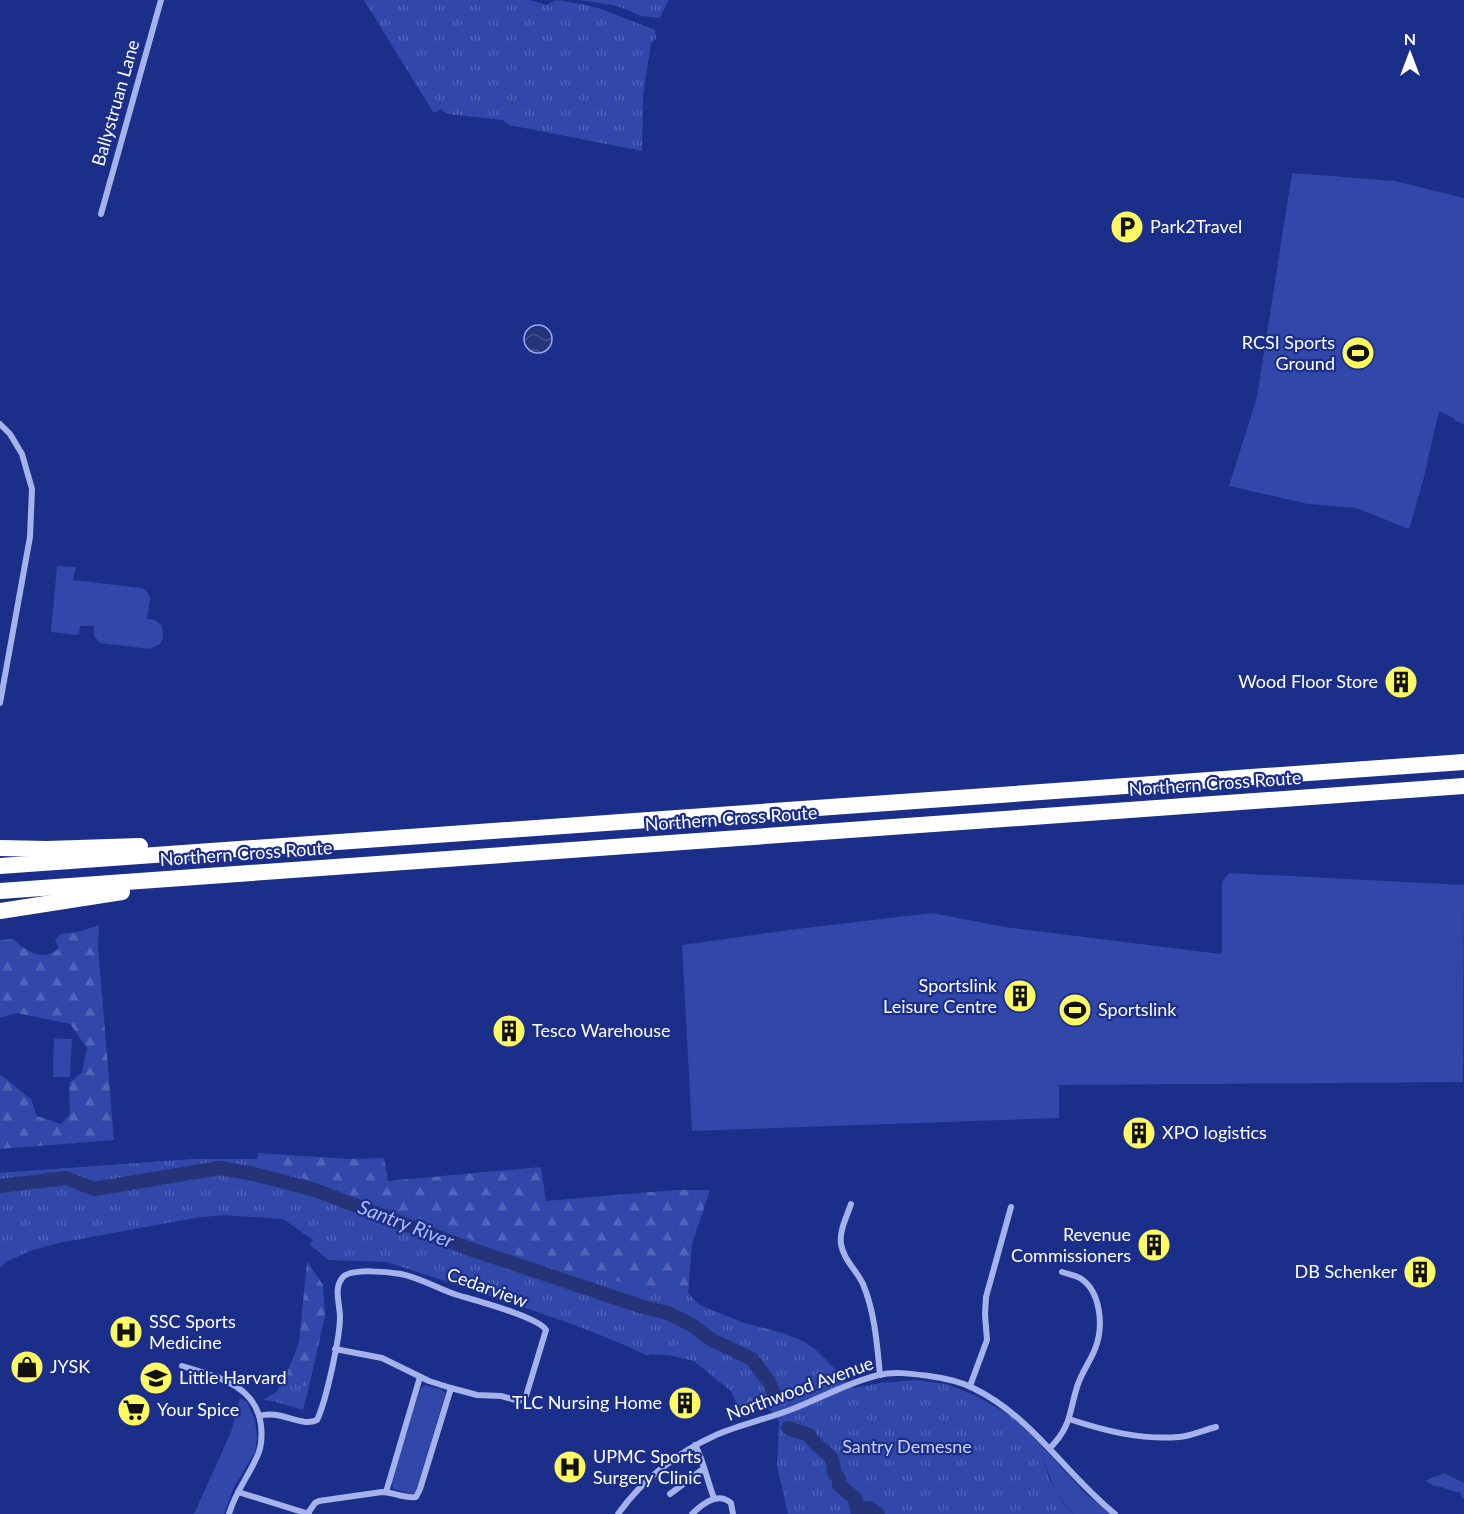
<svg xmlns="http://www.w3.org/2000/svg" width="1464" height="1514" viewBox="0 0 1464 1514" font-family="Lato,sans-serif">
  <style>
    .grass { fill: #3147a9 }
    .forest { fill: url(#forest-firs) }
    .park { fill: url(#park-tufts) }
    .water { fill: url(#water-waves); stroke: #98a9ee; stroke-width: 1.5 }
    .lines { fill: none; stroke-linecap: round; stroke-linejoin: round }
    .river { stroke: #253378; stroke-width: 14 }
    .minor { stroke: #a5b2ec; stroke-width: 6 }
    .motorway { stroke: #fff; stroke-width: 16 }
    .labels { text-anchor: middle; stroke-width: 4.5; stroke-linejoin: round; paint-order: stroke }
    .street-label { font-size: 18px; fill: #fff; stroke: #1b2e89 }
    .poi-label { font-size: 18px; fill: #fff; stroke: #1b2e89; text-anchor: start }
    .park-label { font-size: 18px; fill: #cad3f9; stroke: #1b2e89 }
    .water-label { font-size: 20px; font-style: italic; fill: #b0bdf4; stroke: #1b2e89 }
  </style>
  <defs>
    <pattern id="forest-firs" width="22" height="20" patternUnits="userSpaceOnUse" patternTransform="scale(1.5)"><rect width="22" height="20" fill="#3147a9"/><path d="M5 1l3.5 6h-7zM16 11l3.5 6h-7z" fill="#5063b6"/></pattern>
    <pattern id="park-tufts" width="24" height="20" patternUnits="userSpaceOnUse" patternTransform="scale(1.5)"><rect width="24" height="20" fill="#3147a9"/><path d="M3 7l-1-3M5 7V3M7 7l1-3M15 17l-1-3M17 17v-4M19 17l1-3" fill="none" stroke="#5063b6"/></pattern>
    <pattern id="water-waves" width="16" height="10" patternUnits="userSpaceOnUse" patternTransform="scale(1.5)"><rect width="16" height="10" fill="#253378"/><path d="M0 5q4-4 8 0t8 0" fill="none" stroke="#46528c"/></pattern>
  </defs>
  <rect width="100%" height="100%" fill="#1b2e89"/>
  <g class="grass">
    <polygon points="1292,173 1395,181 1464,198 1464,424 1455,421 1455,419 1439,411 1423,481 1409,529 1356,508 1308,504 1229,486 1257,397"/>
    <polygon points="57,566 76,567 73,580 141,588 146,590 150,598 147,619 155,620 162,626 163,637 160,644 150,649 100,643 94,636 94,626 80,626 79,634 76,635 51,632"/>
    <polygon points="1229,873 1464,885 1463,1082 1059,1085 1059,1118 692,1131 682,945 797,929 932,913 1005,927 1220,954 1222,952 1222,882"/>
    <polygon points="54,1038 72,1039 70,1077 53,1077"/>
    <polygon points="424,1385 441,1389 445,1393 444,1398 416,1491 413,1494 393,1489 392,1479 420,1390"/>
    <polygon points="240,1398 247,1402 255,1420 257,1438 255,1452 233,1489 224,1514 194,1514 231,1432"/>
    <path d="M1039 1443 1086 1494 1111 1514H1073C1054 1493 1046 1470 1039 1443Z"/>
    <path d="M1444 1473 1464 1483V1499L1462 1498 1460 1492C1450 1492 1441 1485 1433 1486L1426 1481C1432 1476 1438 1477 1444 1473Z"/>
  </g>
  <g class="forest">
    <path d="M99 925 98 946 114 1140 0 1149V1074L31 1099 37 1116 61 1124 70 1114 69 1083 82 1072 87 1048 70 1024 17 1013 0 1018V940L13 939C26 951 44 963 59 948L55 940 60 934 78 932Z"/>
    <path d="M258 1153 349 1159 384 1158 388 1181 541 1167 546 1201 674 1190H710L692 1244 688 1295C716 1326 770 1323 804 1342 819 1350 831 1366 843 1377L782 1402 741 1415 731 1391 694 1361 669 1355 649 1354 648 1356 603 1335 483 1293 321 1209 0 1173 195 1159H257Z"/>
    <polygon points="307,1261 323,1285 325,1316 309,1387 284,1380 299,1343"/>
  </g>
  <g class="park">
    <polygon points="364,0 529,0 547,5 556,0 582,4 601,9 655,30 656,39 651,43 643,97 642,151 509,125 503,120 447,114 441,109 437,112 433,112"/>
    <polygon points="580,0 668,0 668,1 660,18 641,16 618,6"/>
    <polygon points="195,1159 258,1159 292,1174 566,1273 597,1277 664,1291 681,1285 699,1305 749,1325 805,1342 853,1388 880,1383 915,1380 946,1384 974,1395 996,1407 1013,1417 1039,1443 1049,1478 1064,1504 1073,1514 788,1514 777,1466 779,1421 763,1401 731,1391 694,1361 669,1355 648,1354 562,1320 387,1262 328,1260 309,1244 313,1240 283,1219 223,1215 194,1218 59,1243 30,1251 6,1262 0,1268 0,1173"/>
    <polygon points="284,1380 309,1387 303,1410 273,1401 263,1400 276,1392"/>
  </g>
  <circle class="water" cx="538" cy="339" r="14"/>
  <g class="lines">
    <g class="river">
      <polyline points="0,1186 66,1178 94,1189 219,1168 254,1174 315,1190 470,1249 643,1307 668,1313 692,1325 710,1339 752,1359 769,1382 776,1398"/>
      <path d="M788 1428 809 1435C819 1454 834 1447 834 1473L839 1479V1485L855 1498 857 1510 869 1508 878 1514"/>
    </g>
    <g class="minor">
      <polyline points="101,214 161,0"/>
      <polyline points="0,424 10,434 22,454 32,489 30,537 0,703"/>
      <path d="M851 1204C847 1216 839 1231 841 1244 843 1259 857 1271 863 1284 875 1313 877 1344 880 1375"/>
      <path d="M182 1366C214 1376 256 1384 261 1425 262 1434 262 1443 259 1452 251 1473 235 1492 229 1514"/>
      <polyline points="970,1386 987,1340 985,1314 986,1297 1011,1207"/>
      <path d="M259 1416C280 1409 301 1428 317 1420 326 1402 340 1337 340 1317 340 1304 333 1288 343 1277 352 1268 389 1272 401 1274 421 1278 438 1289 457 1295 474 1300 539 1317 546 1330L526 1396 519 1401 501 1396 477 1395 451 1388 429 1381 382 1358 335 1349"/>
      <path d="M1069 1419C1105 1431 1141 1440 1179 1437 1191 1436 1204 1430 1216 1427"/>
      <path d="M695 1445C704 1462 707 1480 714 1498"/>
      <path d="M1050 1448C1071 1427 1069 1413 1077 1387 1081 1373 1090 1362 1095 1349 1104 1327 1101 1291 1080 1278 1075 1275 1068 1274 1062 1272"/>
      <polyline points="238,1492 309,1514"/>
      <polyline points="386,1492 420,1377"/>
      <polyline points="670,1494 703,1469"/>
      <path d="M308 1513 315 1503 319 1501 382 1492C394 1492 404 1499 416 1497L420 1489 451 1388"/>
      <path d="M618 1514C642 1480 678 1452 716 1435 740 1425 766 1419 790 1410 820 1399 848 1382 879 1375 895 1371 913 1374 929 1376 944 1378 959 1381 973 1388 1033 1417 1064 1473 1115 1514"/>
      <path d="M692 1514C702 1504 718 1491 731 1503L733 1514"/>
    </g>
    <g class="motorway">
      <polyline points="0,848 47,849 140,846"/>
      <polyline points="0,866 1464,762"/>
      <polyline points="0,891 1464,786"/>
      <polyline points="0,911 122,892"/>
    </g>
  </g>
  <defs>
    <g id="parking-disc" transform="scale(1.725)"><circle r="9.5" fill="#fdfa61" stroke="#1b2e89"/><path d="M-3.5-5.5H1a3.5 3.5 0 0 1 0 7H-1V5.5H-3.5ZM-1-3.4V-.6H.8a1.4 1.4 0 0 0 0-2.8Z" fill="#111"/></g>
    <g id="stadium-disc" transform="scale(1.725)"><circle r="9.5" fill="#fdfa61" stroke="#1b2e89"/><path d="M0-5a6.5 5 0 1 0 0 10a6.5 5 0 1 0 0-10ZM-3.5-1.8h7v3.6h-7Z" fill="#111"/></g>
    <g id="building-disc" transform="scale(1.725)"><circle r="9.5" fill="#fdfa61" stroke="#1b2e89"/><path d="M-4-6H4V6H1V3H-1V6H-4ZM-2.5-4.3h1.7v1.8h-1.7ZM.8-4.3h1.7v1.8H.8ZM-2.5-1h1.7V.8h-1.7ZM.8-1h1.7V.8H.8Z" fill="#111"/></g>
    <g id="hospital-disc" transform="scale(1.725)"><circle r="9.5" fill="#fdfa61" stroke="#1b2e89"/><path d="M-5-5h3v3.5h4V-5h3V5h-3V1.5h-4V5h-3Z" fill="#111"/></g>
    <g id="shop-disc" transform="scale(1.725)"><circle r="9.5" fill="#fdfa61" stroke="#1b2e89"/><path d="M-5-2.5h2.3a2.7 3.5 0 0 1 5.4 0H5L5.5 6h-11ZM-1.5-2.5h3a1.5 2.3 0 0 0-3 0Z" fill="#111"/></g>
    <g id="school-disc" transform="scale(1.725)"><circle r="9.5" fill="#fdfa61" stroke="#1b2e89"/><path d="M0-5L7-2L0 1L-7-2ZM-4 1L0 2.5L4 1V4Q0 6-4 4Z" fill="#111"/></g>
    <g id="supermarket-disc" transform="scale(1.725)"><circle r="9.5" fill="#fdfa61" stroke="#1b2e89"/><path d="M-6-5.5h2.5l.6 2H6L4.5 2H-2.5L-4.4-4H-6ZM-1.5 3.2a1.3 1.3 0 1 0 .1 0ZM3 3.2a1.3 1.3 0 1 0 .1 0Z" fill="#111"/></g>
  </defs>
  <g fill-rule="evenodd">
    <use href="#parking-disc" x="1127" y="227"/>
    <use href="#stadium-disc" x="1358" y="353"/>
    <use href="#building-disc" x="1401" y="682"/>
    <use href="#building-disc" x="1020" y="996"/>
    <use href="#stadium-disc" x="1075" y="1010"/>
    <use href="#building-disc" x="509" y="1031"/>
    <use href="#building-disc" x="1139" y="1133"/>
    <use href="#building-disc" x="1154" y="1245"/>
    <use href="#building-disc" x="1420" y="1272"/>
    <use href="#hospital-disc" x="126" y="1332"/>
    <use href="#shop-disc" x="27" y="1367"/>
    <use href="#school-disc" x="156" y="1378"/>
    <use href="#building-disc" x="685" y="1403"/>
    <use href="#supermarket-disc" x="134" y="1410"/>
    <use href="#hospital-disc" x="570" y="1467"/>
  </g>
  <g class="labels">
    <g class="street-label">
      <text transform="translate(116 103) rotate(-74)" y="6">Ballystruan Lane</text>
      <text transform="translate(1215 784) rotate(-4)" y="6">Northern Cross Route</text>
      <text transform="translate(731 819) rotate(-4)" y="6">Northern Cross Route</text>
      <text transform="translate(246 854) rotate(-4)" y="6">Northern Cross Route</text>
      <text transform="translate(487 1288) rotate(20)" y="6">Cedarview</text>
      <text transform="translate(800 1389) rotate(-20)" y="6">Northwood Avenue</text>
    </g>
    <g class="poi-label">
      <text x="1150" y="233">Park2Travel</text>
      <text x="1335" y="349" text-anchor="end">RCSI Sports<tspan x="1335" dy="21">Ground</tspan></text>
      <text x="1378" y="688" text-anchor="end">Wood Floor Store</text>
      <text x="997" y="992" text-anchor="end">Sportslink<tspan x="997" dy="21">Leisure Centre</tspan></text>
      <text x="1098" y="1016">Sportslink</text>
      <text x="532" y="1037">Tesco Warehouse</text>
      <text x="1162" y="1139">XPO logistics</text>
      <text x="1131" y="1241" text-anchor="end">Revenue<tspan x="1131" dy="21">Commissioners</tspan></text>
      <text x="1397" y="1278" text-anchor="end">DB Schenker</text>
      <text x="149" y="1328">SSC Sports<tspan x="149" dy="21">Medicine</tspan></text>
      <text x="50" y="1373">JYSK</text>
      <text x="179" y="1384">Little Harvard</text>
      <text x="662" y="1409" text-anchor="end">TLC Nursing Home</text>
      <text x="157" y="1416">Your Spice</text>
      <text x="593" y="1463">UPMC Sports<tspan x="593" dy="21">Surgery Clinic</tspan></text>
    </g>
    <g class="park-label">
      <text x="907" y="1453">Santry Demesne</text>
    </g>
    <g class="water-label">
      <text transform="translate(406 1224) rotate(21)" y="7">Santry River</text>
    </g>
  </g>
  <g transform="translate(1410 54)" stroke="#1b2e89" stroke-width="4.5" paint-order="stroke">
  <path d="M0-4.5L10 22L0 15L-10 22Z" fill="#ffffff"/>
  <text y="-9" font-size="16" font-weight="bold" text-anchor="middle" fill="#ffffff">N</text>
  </g>
</svg>
